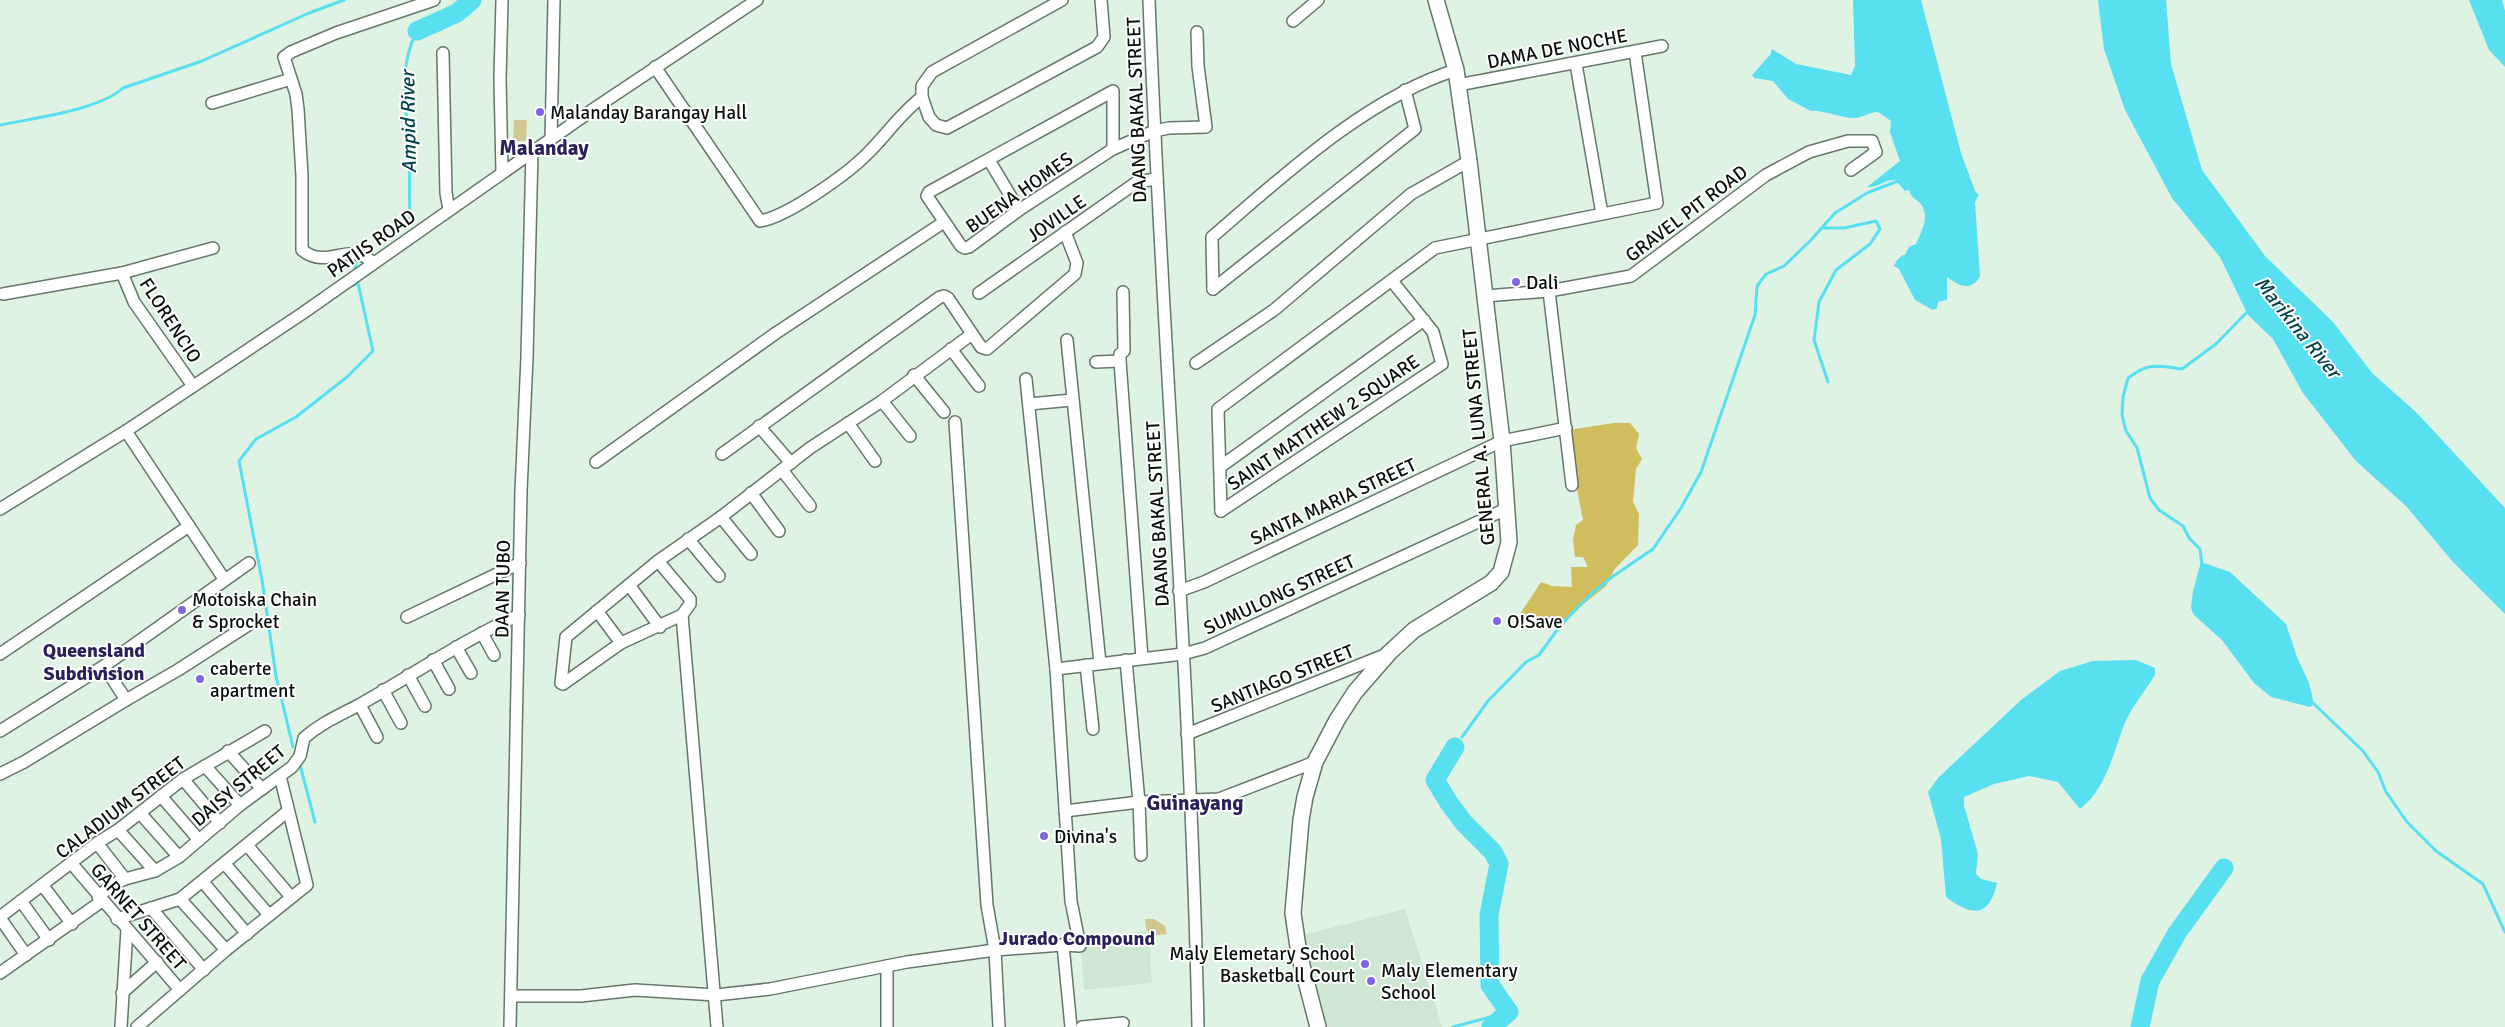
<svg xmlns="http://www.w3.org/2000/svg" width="2505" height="1027" viewBox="0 0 2505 1027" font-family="Signika,sans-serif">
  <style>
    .built { fill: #cde7d3 }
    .green { fill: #d1c791 }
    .forest { fill: #cfbd5e }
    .water { fill: #58dff0 }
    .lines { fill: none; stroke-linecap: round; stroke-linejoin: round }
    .stream { stroke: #58dff0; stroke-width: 3 }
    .river { stroke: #58dff0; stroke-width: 19 }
    .minor-casing { stroke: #66766a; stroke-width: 14 }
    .major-casing { stroke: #66766a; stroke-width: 18 }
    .minor { stroke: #fff; stroke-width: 11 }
    .major { stroke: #fff; stroke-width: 15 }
    .poi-dot { fill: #7e66e2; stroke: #fff; stroke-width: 2 }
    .labels { text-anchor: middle; stroke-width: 4; stroke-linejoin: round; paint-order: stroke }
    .street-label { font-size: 19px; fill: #09100b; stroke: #fff }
    .poi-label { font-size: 19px; fill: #09100b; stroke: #fff; text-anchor: start }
    .water-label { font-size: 20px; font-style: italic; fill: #03434b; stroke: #fff }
    .neighbourhood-label { font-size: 20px; font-weight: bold; fill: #2c205a; stroke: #fff }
    .quarter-label { font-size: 21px; font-weight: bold; fill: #2c205a; stroke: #fff }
  </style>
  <rect width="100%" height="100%" fill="#dff3e4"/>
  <g class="built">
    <polygon points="1405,909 1442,1027 1326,1027 1303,935"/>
    <polygon points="1149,931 1152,983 1084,990 1080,938"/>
  </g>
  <g class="green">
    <polygon points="514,120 527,120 526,141 513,141"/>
    <polygon points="1145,919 1154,919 1165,926 1167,934 1152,936 1146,929"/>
  </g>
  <polygon class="forest" points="1614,423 1630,423 1639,434 1636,448 1642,459 1636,469 1633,502 1639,514 1638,545 1614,570 1606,586 1556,626 1537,627 1520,614 1541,582 1552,586 1572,587 1571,567 1588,567 1583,557 1575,557 1573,540 1576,525 1583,520 1575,479 1569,430"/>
  <g class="water">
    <path d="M1853 0H1921L1961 153 1975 191 1979 195 1975 202 1980 276C1971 293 1958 285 1947 277V300L1938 302 1937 308 1933 310 1915 300 1899 269 1894 266 1897 260 1903 255H1905L1909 247 1916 244C1922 231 1931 214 1919 202 1914 198 1911 197 1909 190L1905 191 1895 180C1885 179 1878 188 1867 187L1900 161 1890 132 1891 121 1878 112C1869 112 1862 118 1854 118 1843 118 1819 109 1811 111L1788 99 1773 81 1754 78 1752 75 1770 55 1772 49 1796 64 1851 75 1855 66Z"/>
    <polygon points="2098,0 2166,0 2171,64 2202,170 2265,256 2333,322 2372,373 2417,413 2505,508 2505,614 2453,562 2406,506 2356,461 2303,393 2273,339 2248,315 2220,257 2172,198 2125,110 2104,49"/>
    <polygon points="2469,0 2502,0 2505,11 2505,67 2489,50"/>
    <polygon points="2201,562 2230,572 2286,624 2297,657 2309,683 2314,704 2310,707 2271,697 2254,683 2222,640 2194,615 2191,608 2193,591"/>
    <path d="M2136 660 2155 668V675C2145 691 2131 708 2124 725 2113 754 2106 789 2080 809L2058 782 2029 776 1994 784 1964 797V806L1978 854 1976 874 1981 879 1997 883C1989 919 1971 916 1946 897L1941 839 1928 792 1938 778 2021 700 2060 671 2093 661Z"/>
  </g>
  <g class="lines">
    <g class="stream">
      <path d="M0 125C34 118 99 110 123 88L202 61 309 13 344 0"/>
      <path d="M410 218C409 196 410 174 409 152 408 110 396 71 417 31"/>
      <polyline points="1821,228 1844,228 1876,221 1880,229 1870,244 1836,270 1819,302 1814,340 1828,382"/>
      <polyline points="355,269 356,261"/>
      <path d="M2202 565 2200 549 2189 538 2183 526 2159 510 2150 498 2137 448 2126 431 2122 415 2123 397 2128 378C2149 362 2157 366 2182 369L2216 344 2249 310"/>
      <polyline points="2313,703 2363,751 2378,772 2386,792 2407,822 2436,851 2483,884 2505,932"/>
      <polyline points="1462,737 1488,701 1526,662 1539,655 1560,626 1591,594 1612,577 1653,549 1681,508 1701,472 1755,315 1757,286 1766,274 1784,266 1811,240 1835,213 1867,193 1898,181"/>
      <polyline points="293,747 276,676 262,580 239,461 256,439 296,417 347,377 373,351 358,283 352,286"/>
      <polyline points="300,765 315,822"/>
      <polyline points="1453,1027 1509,1012"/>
    </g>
    <g class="river">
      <polyline points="417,31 457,13 472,0"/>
      <polyline points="1455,747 1435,780 1449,803 1464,823 1493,852 1499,864 1489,915 1490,985 1509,1012 1491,1027"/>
      <polyline points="2140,1027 2150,981 2177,933 2224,868"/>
    </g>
    <g class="minor-casing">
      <g id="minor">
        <polyline points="1062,0 932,72 922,86 922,97 929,117 936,125 947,128 1097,47 1104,37 1101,0"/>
        <path d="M1149 0C1162 342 1191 684 1198 1027"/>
        <polyline points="1293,21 1318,0"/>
        <polyline points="443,53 446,193 449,210"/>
        <polyline points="1576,64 1602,214"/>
        <path d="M655 67 760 221C787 217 849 173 869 152 887 134 901 113 922 97"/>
        <polyline points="1458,85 1662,46"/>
        <polyline points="212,103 291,79"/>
        <polyline points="551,139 554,0"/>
        <polyline points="1113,149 1113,91 929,192 927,196 961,246 965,248 969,247 1019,210 1113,149 1154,131 1169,128 1206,127 1198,66 1197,32"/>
        <polyline points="989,160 1019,210"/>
        <polyline points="502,173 500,79 502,0"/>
        <path d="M373 263C350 239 328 271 302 250V176L298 109 296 94 284 57 291 52 336 33 434 0"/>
        <polyline points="122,273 134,302 193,386"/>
        <path d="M1213 289 1212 237C1283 176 1366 98 1456 70"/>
        <polyline points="1213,289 1415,129 1405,90"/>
        <polyline points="1549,291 1572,485"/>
        <polyline points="1123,292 1124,351 1120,354 1120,361 1142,658"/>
        <polyline points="979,293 1137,182 1156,179"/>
        <polyline points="3,294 122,273 213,248"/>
        <polyline points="1485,296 1549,291 1631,276 1766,175 1809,152 1848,141 1872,141 1876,152 1851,170"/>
        <polyline points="1067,340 1100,663"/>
        <polyline points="951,349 979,386"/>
        <polyline points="1096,362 1120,361"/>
        <polyline points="1196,363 1274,310 1411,194 1469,161"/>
        <polyline points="914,375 944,412"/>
        <polyline points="882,401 910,436"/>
        <polyline points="1029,404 1072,400"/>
        <polyline points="955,422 987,905 995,950 999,1027"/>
        <polyline points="848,423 875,461"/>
        <polyline points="759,426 791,463"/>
        <polyline points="126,431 224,579"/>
        <polyline points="722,454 940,297 944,296 948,298 981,347 987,349 1075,274 1077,263 1065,232"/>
        <polyline points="596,462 776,333 944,222"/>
        <polyline points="1220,467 1424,320"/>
        <polyline points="782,470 810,506"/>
        <polyline points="751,493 779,531"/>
        <polyline points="0,509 126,431 303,313 598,106 757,0"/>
        <polyline points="1221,511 1218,409 1435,248 1657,203 1635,52"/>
        <polyline points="1221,511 1442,364 1433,332 1392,281"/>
        <polyline points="721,517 751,554"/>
        <polyline points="688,539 719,576"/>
        <polyline points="658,561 690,599 690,604 682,615 621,643 563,684 561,683 566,637 658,561 721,517 810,448 882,401 972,334"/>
        <polyline points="629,585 660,627"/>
        <polyline points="1179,591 1204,582 1502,441 1566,428"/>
        <polyline points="597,611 621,643"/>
        <polyline points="682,615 717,1027"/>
        <polyline points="407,617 520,563"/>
        <polyline points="482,633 494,655"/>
        <polyline points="456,647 471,673"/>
        <polyline points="0,654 189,526"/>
        <polyline points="433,660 449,689"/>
        <polyline points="1126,660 1139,802 1141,855"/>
        <polyline points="1086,665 1093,729"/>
        <polyline points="1056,669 1183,654 1205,648 1506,509"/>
        <polyline points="408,675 425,706"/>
        <polyline points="383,690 401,723"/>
        <polyline points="126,700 178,670 248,625"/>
        <polyline points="360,705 377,737"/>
        <polyline points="0,731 104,666 249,563"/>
        <polyline points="1187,734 1387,654"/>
        <polyline points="228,751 262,789"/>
        <polyline points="205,766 240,805"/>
        <polyline points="0,774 24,762 126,700 104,666"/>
        <polyline points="183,779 220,823"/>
        <polyline points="161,796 199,840"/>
        <polyline points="1065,811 1139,802 1219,799 1315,762"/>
        <polyline points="140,813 179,857"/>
        <polyline points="118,830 155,871"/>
        <polyline points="97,843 125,879"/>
        <polyline points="247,845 291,897"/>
        <polyline points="72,864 180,990"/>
        <polyline points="225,864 269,915"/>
        <polyline points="203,882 247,934"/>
        <polyline points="43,886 72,924"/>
        <path d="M98 897 112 885 125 879 155 871 179 857 240 805 292 767 300 756 304 738C321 723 340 715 359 705 413 675 463 640 519 615"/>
        <polyline points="180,899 226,950"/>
        <polyline points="21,901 49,940"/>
        <polyline points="151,908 204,970"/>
        <polyline points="0,917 97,843 118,830 183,779 265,731"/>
        <polyline points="0,918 26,955"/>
        <polyline points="117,919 180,899 288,811"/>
        <polyline points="1063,945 1071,1027"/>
        <polyline points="0,973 102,901"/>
        <polyline points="122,993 157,962"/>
        <polyline points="511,996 581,996 635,990 716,995 770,989 907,962 995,950 1063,945 1080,946 1071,901 1056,669 1026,379"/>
        <polyline points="121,1027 127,929"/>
        <polyline points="137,1027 226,950 307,885 280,776"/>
        <polyline points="510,1027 521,491 527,357 532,151"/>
        <polyline points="887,1027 887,966"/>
        <polyline points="1082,1027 1123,1023"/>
      </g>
    </g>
    <g class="major-casing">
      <polyline id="major" points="1318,1027 1299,954 1293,913 1301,820 1305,797 1315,762 1337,720 1355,692 1389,653 1414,630 1491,583 1501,572 1509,542 1502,441 1469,161 1456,70 1436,0"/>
    </g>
    <use href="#minor" class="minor"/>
    <use href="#major" class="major"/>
  </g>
  <g class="poi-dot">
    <circle cx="540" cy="112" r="5"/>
    <circle cx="1516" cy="282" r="5"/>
    <circle cx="182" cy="610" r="5"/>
    <circle cx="1497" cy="621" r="5"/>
    <circle cx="200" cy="679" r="5"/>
    <circle cx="1044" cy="836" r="5"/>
    <circle cx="1365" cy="964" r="5"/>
    <circle cx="1371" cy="981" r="5"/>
  </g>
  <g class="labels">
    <g class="street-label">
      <text transform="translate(1557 48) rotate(-11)" y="7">DAMA DE NOCHE</text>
      <text transform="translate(1136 110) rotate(-92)" y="7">DAANG BAKAL STREET</text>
      <text transform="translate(1019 192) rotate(-35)" y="7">BUENA HOMES</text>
      <text transform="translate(1686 213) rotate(-37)" y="7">GRAVEL PIT ROAD</text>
      <text transform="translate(1056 218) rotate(-35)" y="7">JOVILLE</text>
      <text transform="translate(371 243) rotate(-35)" y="7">PATIIS ROAD</text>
      <text transform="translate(171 320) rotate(57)" y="7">FLORENCIO</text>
      <text transform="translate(1323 422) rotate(-34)" y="7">SAINT MATTHEW 2 SQUARE</text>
      <text transform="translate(1478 437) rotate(-95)" y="7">GENERAL A. LUNA STREET</text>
      <text transform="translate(1333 501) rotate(-25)" y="7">SANTA MARIA STREET</text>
      <text transform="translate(1157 514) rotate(-93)" y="7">DAANG BAKAL STREET</text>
      <text transform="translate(502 589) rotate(-89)" y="7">DAAN TUBO</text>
      <text transform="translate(1279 594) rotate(-25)" y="7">SUMULONG STREET</text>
      <text transform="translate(1282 678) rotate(-22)" y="7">SANTIAGO STREET</text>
      <text transform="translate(238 785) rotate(-40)" y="7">DAISY STREET</text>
      <text transform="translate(120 807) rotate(-37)" y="7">CALADIUM STREET</text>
      <text transform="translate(139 916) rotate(49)" y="7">GARNET STREET</text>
    </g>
    <g class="poi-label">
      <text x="550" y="119">Malanday Barangay Hall</text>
      <text x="1526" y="289">Dali</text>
      <text x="192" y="606">Motoiska Chain<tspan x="192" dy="22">&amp; Sprocket</tspan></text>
      <text x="1507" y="628">O!Save</text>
      <text x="210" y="675">caberte<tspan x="210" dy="22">apartment</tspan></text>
      <text x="1054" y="843">Divina's</text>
      <text x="1355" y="960" text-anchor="end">Maly Elemetary School<tspan x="1355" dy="22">Basketball Court</tspan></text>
      <text x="1381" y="977">Maly Elementary<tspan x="1381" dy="22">School</tspan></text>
    </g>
    <g class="water-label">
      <text transform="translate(408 122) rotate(-91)" y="7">Ampid River</text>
      <text transform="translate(2298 327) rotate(51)" y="7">Marikina River</text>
    </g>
    <g class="neighbourhood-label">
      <text x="94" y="657">Queensland<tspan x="94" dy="23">Subdivision</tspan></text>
      <text x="1077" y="945">Jurado Compound</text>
    </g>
    <g class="quarter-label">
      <text x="544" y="155">Malanday</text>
      <text x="1195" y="810">Guinayang</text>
    </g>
  </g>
</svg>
